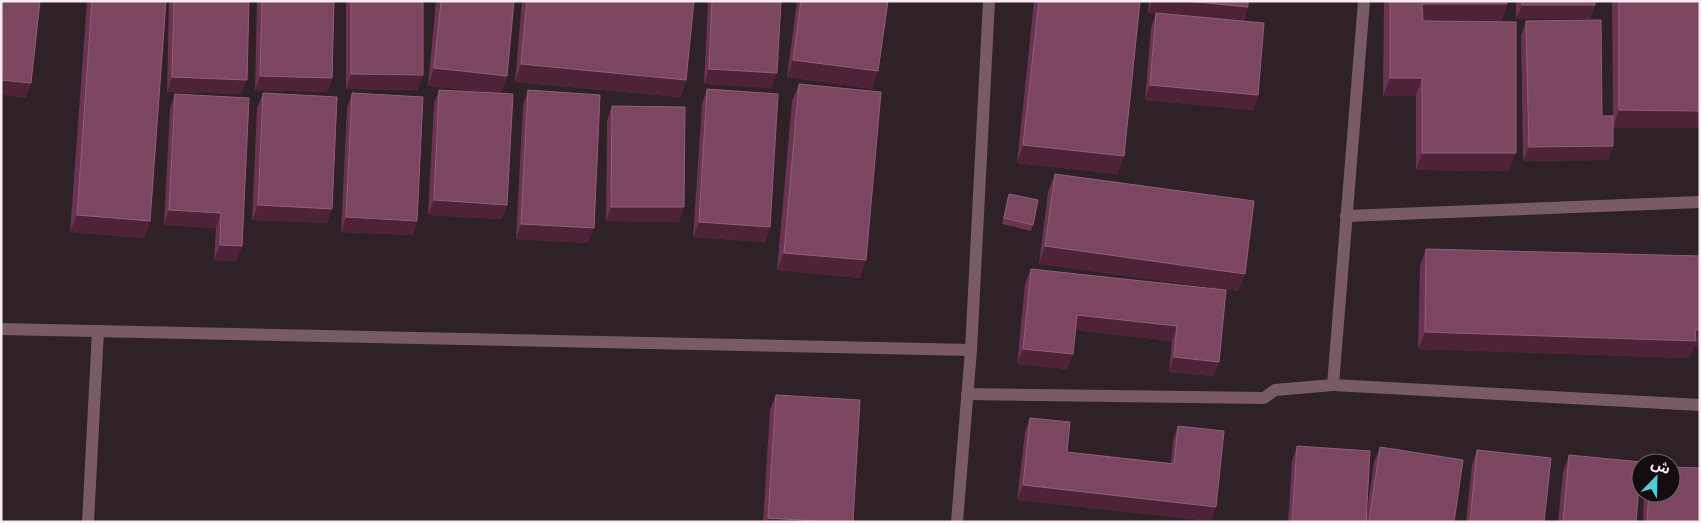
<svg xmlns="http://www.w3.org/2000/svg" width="1701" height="523" viewBox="0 0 1701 523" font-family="Jost,'Noto Sans Arabic',sans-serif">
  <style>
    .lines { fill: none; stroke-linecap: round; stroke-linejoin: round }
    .minor { stroke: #795b67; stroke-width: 12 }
    .wall { fill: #6d324f }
    .shaded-wall { fill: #4e2338 }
    .building { fill: #7c4660; stroke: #8f6077 }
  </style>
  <rect width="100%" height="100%" fill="#2e2127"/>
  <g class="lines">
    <g class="minor">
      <polyline points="1364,1 1333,385 1700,405"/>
      <polyline points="1346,216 1700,202"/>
      <polyline points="1,329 971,350"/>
      <polyline points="967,394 1264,398 1275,390 1333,385"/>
      <polyline points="88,522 98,331"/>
      <polyline points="957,522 971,350 989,1"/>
    </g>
  </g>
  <g class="wall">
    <polygon points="87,1 166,1 150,221 144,238 70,232"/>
    <polygon points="169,1 249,1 241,94 167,92"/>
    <polygon points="257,1 334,1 332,78 327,92 255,90"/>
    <polygon points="346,1 423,1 423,75 417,90 346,89"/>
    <polygon points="436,1 514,1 507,76 501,93 507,205 502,219 428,215 434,104 439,90 497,93 428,86"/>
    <polygon points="522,1 694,1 686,80 680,97 515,82"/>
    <polygon points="708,1 781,1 771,88 704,84"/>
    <polygon points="797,1 888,1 872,89 787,77"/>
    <polygon points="1034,1 1140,1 1124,156 1117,174 1017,163"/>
    <polygon points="1149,1 1248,1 1248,7 1243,21 1258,95 1253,110 1145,100 1151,28 1156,13 1148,13"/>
    <polygon points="1384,1 1507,1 1507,4 1501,22 1509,171 1416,170 1416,96 1383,96"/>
    <polygon points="1516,1 1595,1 1595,5 1590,19 1516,19"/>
    <polygon points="1612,1 1700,1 1613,128 1613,146 1608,160 1523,161 1521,36 1526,21 1602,116 1613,116"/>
    <polygon points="799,84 860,278 777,270 792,101"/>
    <polygon points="707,89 770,227 765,242 693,237 702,104"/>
    <polygon points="528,90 588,243 516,239 523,105"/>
    <polygon points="263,93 327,223 252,220 257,108"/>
    <polygon points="352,93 417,221 412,235 341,232 347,108"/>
    <polygon points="175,94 242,246 236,261 214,260 216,228 164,225 170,108"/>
    <polygon points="612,106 679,222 606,221 607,121"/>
    <polygon points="1055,174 1245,274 1238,291 1039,264 1048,192"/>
    <polygon points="1009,194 1033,225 1031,231 1002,224 1007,199"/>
    <polygon points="1426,249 1700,256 1700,347 1693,347 1689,358 1418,349 1420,266"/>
    <polygon points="1031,269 1226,290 1219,362 1213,376 1169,372 1172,341 1075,330 1073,354 1067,369 1017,364 1025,284"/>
    <polygon points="776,395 853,522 763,522 770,409"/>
    <polygon points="1030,418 1067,452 1171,463 1173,441 1178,426 1211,521 1017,500 1025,432"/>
    <polygon points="1297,446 1366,520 1374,462 1380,447 1454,522 1288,522 1292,461"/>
    <polygon points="1477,450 1544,522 1466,522 1472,465"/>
    <polygon points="1569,455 1636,522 1558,522 1563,472"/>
    <polygon points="1644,493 1671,493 1700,522 1643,522"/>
  </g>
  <g class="shaded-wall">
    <polygon points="1152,1 1186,1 1248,7 1242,22 1148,13"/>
    <polygon points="1422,4 1507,4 1501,22 1416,21"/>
    <polygon points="1522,5 1595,5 1590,19 1516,19"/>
    <polygon points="793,60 878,71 872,89 787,77"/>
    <polygon points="521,64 686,80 680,97 515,82"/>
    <polygon points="434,68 507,76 501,93 428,86"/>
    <polygon points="709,69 777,73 771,88 704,84"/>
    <polygon points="351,74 423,75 417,90 346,89"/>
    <polygon points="260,76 332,78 327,92 255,90"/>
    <polygon points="172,77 247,80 241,94 167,92"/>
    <polygon points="1390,78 1422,78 1416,96 1383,96"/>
    <polygon points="1,80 31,83 26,98 1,95"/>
    <polygon points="1150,85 1258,95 1253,110 1145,100"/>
    <polygon points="1619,110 1700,111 1700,128 1613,128"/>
    <polygon points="1023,145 1124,156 1117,174 1017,163"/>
    <polygon points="1613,146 1608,160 1523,161 1529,147"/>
    <polygon points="1422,153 1516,153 1509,171 1416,170"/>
    <polygon points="434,200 507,205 502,219 428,215"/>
    <polygon points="258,205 332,209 327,223 252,220"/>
    <polygon points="611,207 684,207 679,222 606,221"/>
    <polygon points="169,210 221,213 216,228 164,225"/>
    <polygon points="77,215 150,221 144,238 70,232"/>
    <polygon points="346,217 417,221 412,235 341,232"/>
    <polygon points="699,222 770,227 765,242 693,237"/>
    <polygon points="521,224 594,228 588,243 516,239"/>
    <polygon points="220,245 242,246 236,261 214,260"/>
    <polygon points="1045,246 1245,274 1238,291 1039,264"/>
    <polygon points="784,253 866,260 860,278 777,270"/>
    <polygon points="1077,315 1177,326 1172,341 1072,330"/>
    <polygon points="1695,330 1700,330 1700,347 1693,347 1689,358 1418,349 1425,332"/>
    <polygon points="1023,349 1073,354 1067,369 1017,364"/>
    <polygon points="1174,357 1219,362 1213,376 1169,372"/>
    <polygon points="1023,485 1216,507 1211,521 1017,500"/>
    <polygon points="768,518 831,522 767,522"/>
  </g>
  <g class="building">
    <polygon points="1,1 40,1 31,83 1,80"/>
    <polygon points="92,1 166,1 150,221 77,215"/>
    <polygon points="174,1 249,1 247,80 172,77"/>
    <polygon points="262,1 334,1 332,78 260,76"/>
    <polygon points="351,1 423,1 423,75 351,74"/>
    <polygon points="441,1 514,1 507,76 434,68"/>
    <polygon points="527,1 694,1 686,80 521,64"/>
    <polygon points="712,1 781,1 777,73 709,69"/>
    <polygon points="801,1 888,1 878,71 793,60"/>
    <polygon points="1039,1 1140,1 1124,156 1023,145"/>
    <polygon points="1186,1 1248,1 1248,7"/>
    <polygon points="1390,1 1507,1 1507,4 1422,4 1423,21 1516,22 1516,153 1422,153 1422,78 1390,78"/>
    <rect x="1522" y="1" width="73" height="4"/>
    <polygon points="1619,1 1700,1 1700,111 1619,110"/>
    <polygon points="1156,13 1264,23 1258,95 1150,85"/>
    <polygon points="1601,20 1602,116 1613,116 1613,146 1529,147 1526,21"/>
    <polygon points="799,84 881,92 866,260 784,253"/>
    <polygon points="707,89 778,94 770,227 699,222"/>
    <polygon points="439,90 513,94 507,205 434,200"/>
    <polygon points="528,90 600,95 594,228 521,224"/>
    <polygon points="263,93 337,97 332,209 258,205"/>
    <polygon points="352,93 423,97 417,221 346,217"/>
    <polygon points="175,94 249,98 242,246 220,245 221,213 169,210"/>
    <polygon points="612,106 685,107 684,207 611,207"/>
    <polygon points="1055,174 1254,201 1245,274 1045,246"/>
    <polygon points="1009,194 1038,200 1033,225 1004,218"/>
    <polygon points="1426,249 1700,256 1700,330 1695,330 1696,341 1425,332"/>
    <polygon points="1031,269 1226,290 1219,362 1174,357 1177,326 1077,315 1073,354 1023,349"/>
    <polygon points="776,395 860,400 853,522 831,522 768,518"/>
    <polygon points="1030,418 1070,422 1067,452 1174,464 1178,426 1224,431 1216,507 1023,485"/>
    <polygon points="1297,446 1370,451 1366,522 1292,522"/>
    <polygon points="1380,447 1463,460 1454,522 1369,522"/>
    <polygon points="1477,450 1551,458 1544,522 1470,522"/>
    <polygon points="1569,455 1641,462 1636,522 1563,522"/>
    <polygon points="1671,467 1700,468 1700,522 1647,522 1649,493 1671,493"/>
  </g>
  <rect width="1701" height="523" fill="none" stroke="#f6edf0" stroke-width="5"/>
  <g transform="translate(1656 478) rotate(23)"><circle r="24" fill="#130d0f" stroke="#6e6769"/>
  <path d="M0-4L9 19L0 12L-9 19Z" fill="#51ccd5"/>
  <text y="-8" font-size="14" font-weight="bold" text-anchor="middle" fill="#f6edf0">ش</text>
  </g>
</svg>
